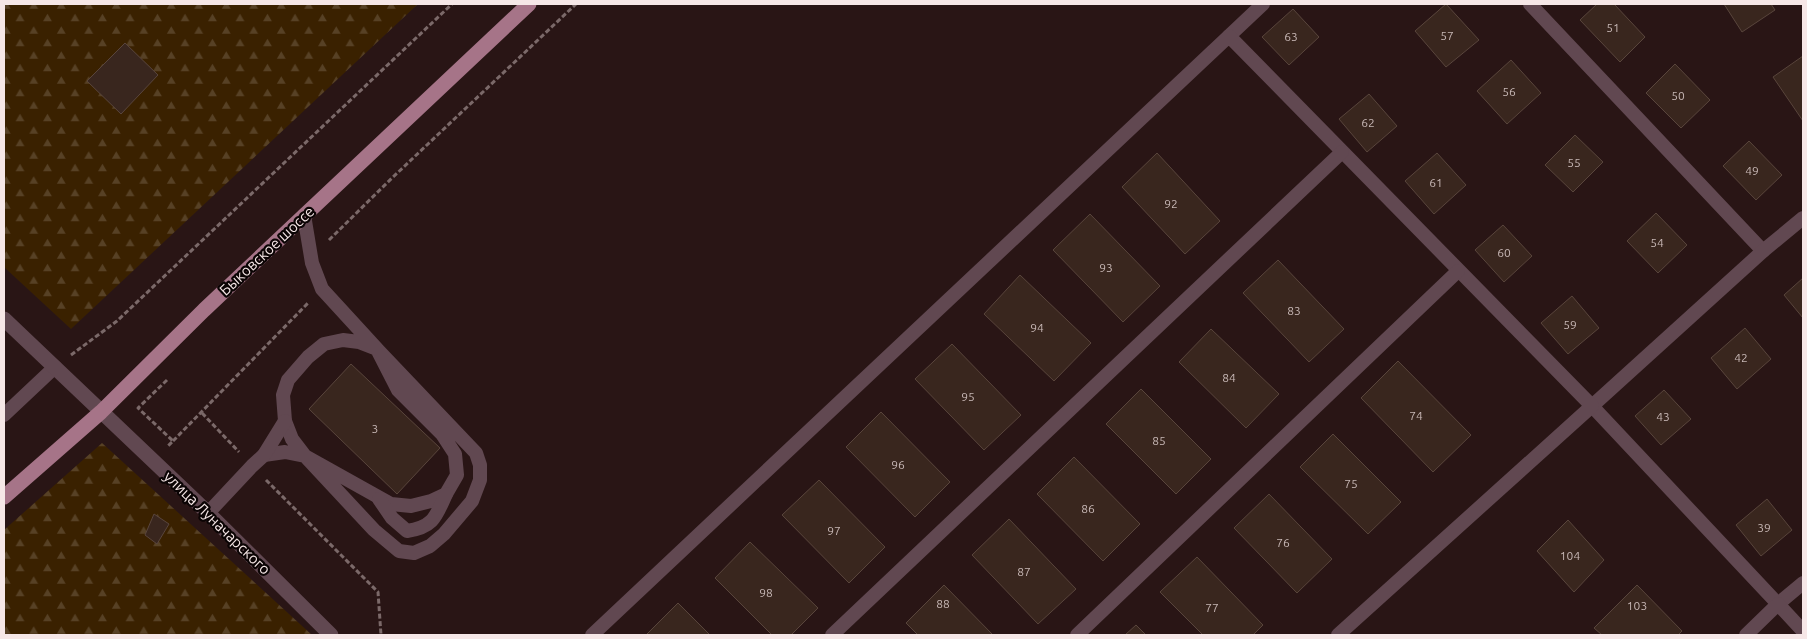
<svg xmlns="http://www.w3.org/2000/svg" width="1807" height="639" viewBox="0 0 1807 639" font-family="Ubuntu,sans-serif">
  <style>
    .forest { fill: url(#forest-firs) }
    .building { fill: #39261e; stroke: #59453c }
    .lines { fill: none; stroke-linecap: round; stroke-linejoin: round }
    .path { stroke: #7b6969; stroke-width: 3; stroke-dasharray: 5 2.5; stroke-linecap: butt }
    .lane { stroke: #614851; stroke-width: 14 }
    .street { stroke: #614851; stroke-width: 15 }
    .primary { stroke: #a67488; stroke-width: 15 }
    .labels { text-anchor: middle; stroke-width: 4.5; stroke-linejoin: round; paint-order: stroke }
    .number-label { font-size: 12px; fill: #c7b7b5 }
    .street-label { font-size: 15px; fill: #f6e7e7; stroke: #0b0404 }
  </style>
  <defs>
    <pattern id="forest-firs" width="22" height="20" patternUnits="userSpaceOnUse" patternTransform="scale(1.25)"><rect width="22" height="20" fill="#3a2100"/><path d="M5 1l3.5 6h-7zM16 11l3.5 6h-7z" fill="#574125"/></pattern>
  </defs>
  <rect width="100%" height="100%" fill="#291515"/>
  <g class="forest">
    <polygon points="4,4 418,4 71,329 4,267"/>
    <polygon points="102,443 312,635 4,635 4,530"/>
  </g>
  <g class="building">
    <polygon points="1446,4 1479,40 1446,67 1415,31"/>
    <polygon points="1597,4 1614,4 1645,37 1620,62 1580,20"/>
    <polygon points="1724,4 1771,4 1775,10 1742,32"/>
    <polygon points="1293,9 1319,37 1289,65 1262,37"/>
    <polygon points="125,43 158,75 121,114 87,81"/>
    <polygon points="1803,56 1803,121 1773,77"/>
    <polygon points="1511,60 1541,93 1507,124 1477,91"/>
    <polygon points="1675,64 1710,100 1681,128 1646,93"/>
    <polygon points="1369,94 1397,126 1367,152 1339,119"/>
    <polygon points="1575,135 1603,162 1573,192 1545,165"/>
    <polygon points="1749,141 1782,175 1756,200 1723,166"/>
    <polygon points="1157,153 1220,221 1185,254 1122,187"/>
    <polygon points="1437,153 1466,185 1434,214 1405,181"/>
    <polygon points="1656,213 1687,245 1658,273 1627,241"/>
    <polygon points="1090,214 1160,286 1123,322 1053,250"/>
    <polygon points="1503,225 1532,256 1504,282 1475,250"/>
    <polygon points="1278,260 1344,329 1309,362 1243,293"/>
    <polygon points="1020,275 1091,343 1054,381 984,314"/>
    <polygon points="1803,278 1803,318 1784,295"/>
    <polygon points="1572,296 1599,328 1568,354 1541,323"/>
    <polygon points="1745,328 1771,359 1737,389 1711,358"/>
    <polygon points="1211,329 1279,394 1246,428 1179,362"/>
    <polygon points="952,344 1021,415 984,450 915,379"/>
    <polygon points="1398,361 1471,435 1433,472 1361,398"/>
    <polygon points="351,364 440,448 397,494 309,409"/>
    <polygon points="1141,389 1211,459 1176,494 1106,424"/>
    <polygon points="1664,390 1691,419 1661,445 1635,416"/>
    <polygon points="881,412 950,482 915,517 846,447"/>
    <polygon points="1333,434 1401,502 1368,534 1300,467"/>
    <polygon points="1074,457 1140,524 1103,561 1037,494"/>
    <polygon points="819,480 885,547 849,583 782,515"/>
    <polygon points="1269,494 1332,559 1297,593 1234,528"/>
    <polygon points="1767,499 1792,530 1761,556 1736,525"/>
    <polygon points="154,514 169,524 157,544 145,535"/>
    <polygon points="1009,519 1076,589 1038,624 972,555"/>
    <polygon points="1568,520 1604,560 1574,592 1537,551"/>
    <polygon points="750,542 818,608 791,635 772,635 715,578"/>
    <polygon points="1197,557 1263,625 1253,635 1203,635 1160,592"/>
    <polygon points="944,585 993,635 918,635 906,623"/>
    <polygon points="1637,585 1682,631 1678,635 1602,635 1594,628"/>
    <polygon points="678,603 710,635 646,635"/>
    <polygon points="1136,625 1146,635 1125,635"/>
  </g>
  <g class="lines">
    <g class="path">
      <polyline points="329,240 392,178 576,4"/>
      <polyline points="71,355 117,321 452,4"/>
      <polyline points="167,380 138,408 173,441 167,447"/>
      <polyline points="202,413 239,452"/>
      <polyline points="173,441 309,302"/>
      <polyline points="266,480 378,592 381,635"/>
    </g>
    <g class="lane">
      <polyline points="1530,4 1763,251"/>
      <polyline points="1229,36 1263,4"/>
      <polyline points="1803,218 1763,251 1592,406 1778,604 1803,583"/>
      <polyline points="4,415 55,367"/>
      <polyline points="264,455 285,452 305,456 374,530 399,551 414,553 430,546 444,534 472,501 480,480 480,465 476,453 377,349 359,342 343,340 324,344 308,357 288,380 283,395 285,421 292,439 305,456 391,504 411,506 431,501 446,494 457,475 455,454 442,434 398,390 377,349 322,289 312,263 304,215"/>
      <path d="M379 499 392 518 407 531C434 527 436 516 446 494"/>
      <polyline points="208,513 252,466 264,455 285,421"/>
      <polyline points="592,635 1229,36 1592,406 1338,635"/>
      <polyline points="832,635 1342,152"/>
      <polyline points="1077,635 1458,271"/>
      <polyline points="1746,635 1778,604 1803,631"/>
    </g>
    <polyline class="street" points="4,319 208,513 331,635"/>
    <polyline class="primary" points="4,497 101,412 204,310 529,4"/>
  </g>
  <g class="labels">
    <g class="number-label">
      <text x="1613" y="32">51</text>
      <text x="1447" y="40">57</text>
      <text x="1291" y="41">63</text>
      <text x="1509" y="96">56</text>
      <text x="1678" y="100">50</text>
      <text x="1368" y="127">62</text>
      <text x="1574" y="167">55</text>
      <text x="1752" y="175">49</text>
      <text x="1436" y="187">61</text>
      <text x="1171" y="208">92</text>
      <text x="1657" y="247">54</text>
      <text x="1504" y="257">60</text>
      <text x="1106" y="272">93</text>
      <text x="1294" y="315">83</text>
      <text x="1570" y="329">59</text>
      <text x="1037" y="332">94</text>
      <text x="1741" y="362">42</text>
      <text x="1229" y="382">84</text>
      <text x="968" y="401">95</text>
      <text x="1416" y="420">74</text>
      <text x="1663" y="421">43</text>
      <text x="375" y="433">3</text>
      <text x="1159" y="445">85</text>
      <text x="898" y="469">96</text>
      <text x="1351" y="488">75</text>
      <text x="1088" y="513">86</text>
      <text x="1764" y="532">39</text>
      <text x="834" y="535">97</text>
      <text x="1283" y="547">76</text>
      <text x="1570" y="560">104</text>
      <text x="1024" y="576">87</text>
      <text x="766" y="597">98</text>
      <text x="943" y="608">88</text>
      <text x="1637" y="610">103</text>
      <text x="1212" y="612">77</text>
    </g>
    <g class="street-label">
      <text transform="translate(267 251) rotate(-43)" y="5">Быковское шоссе</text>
      <text transform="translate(217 523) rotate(44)" y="5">улица Луначарского</text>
    </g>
  </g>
  <rect width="1807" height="639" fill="none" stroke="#f6e7e7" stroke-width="10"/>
</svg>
